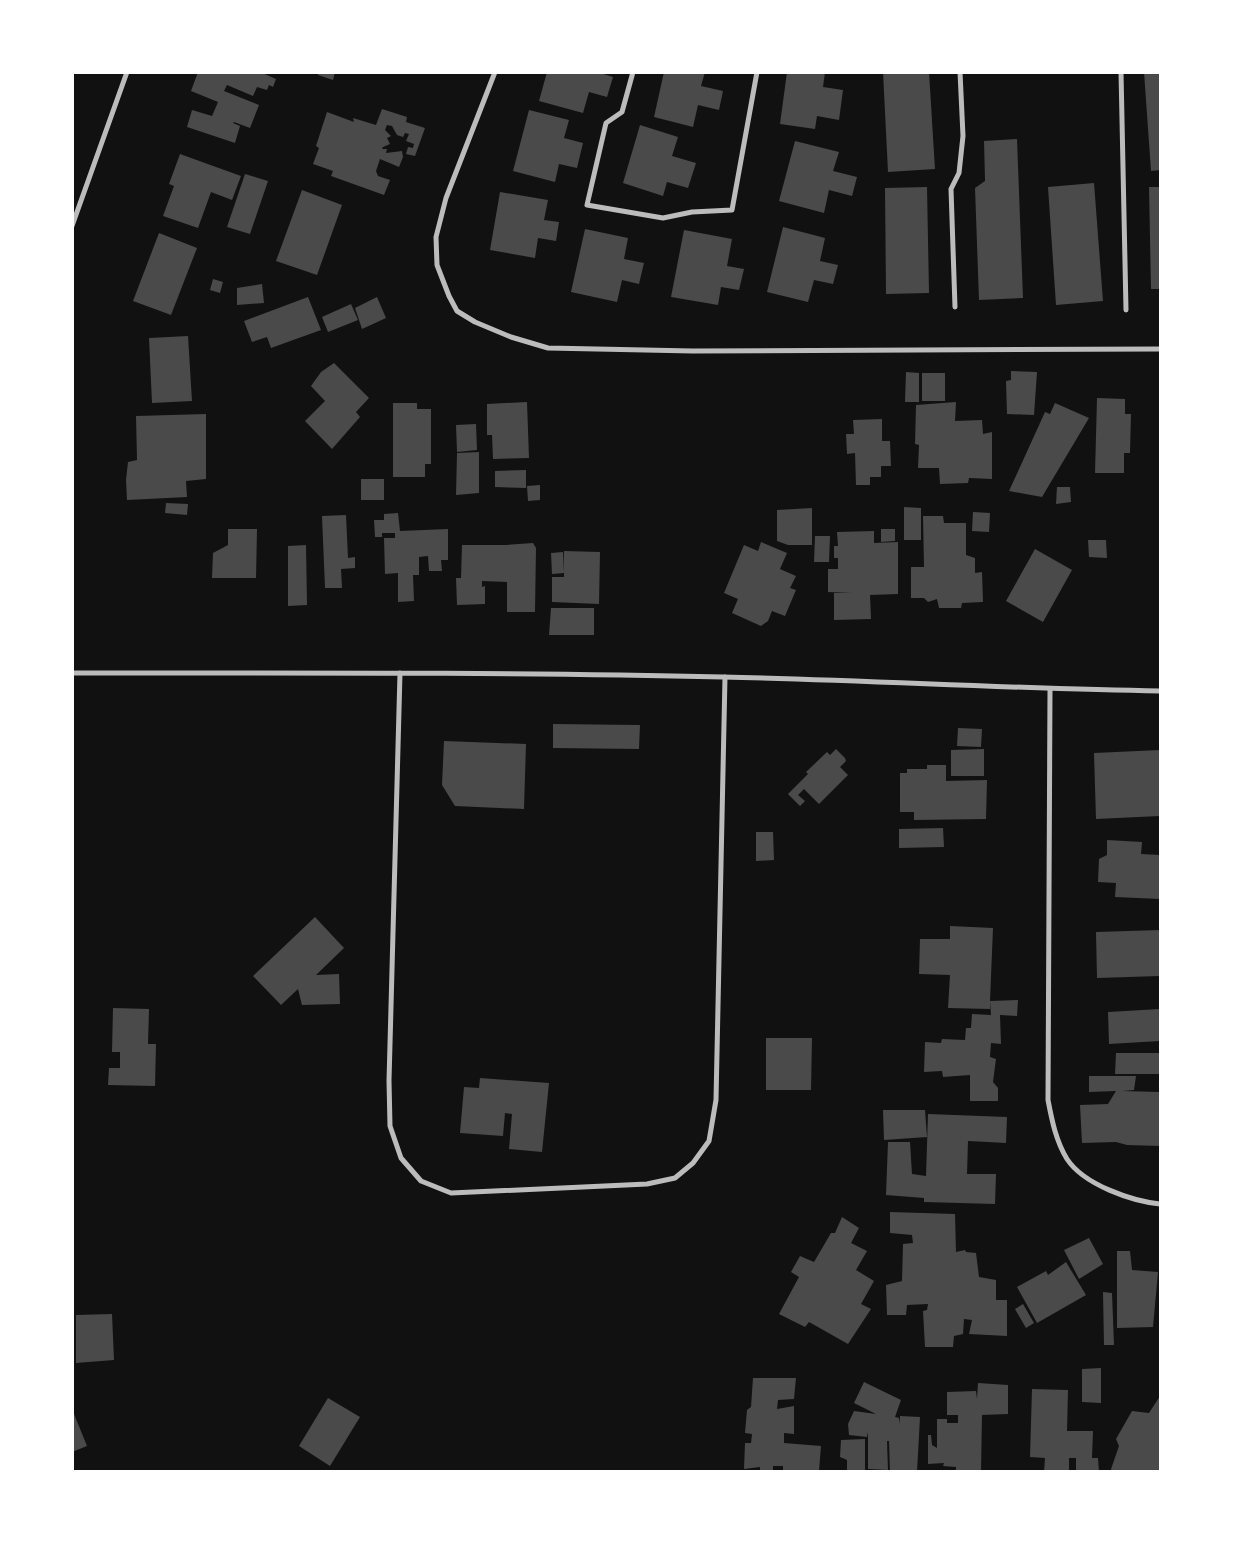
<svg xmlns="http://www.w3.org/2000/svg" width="1233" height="1544" viewBox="0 0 1233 1544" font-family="'Noto Sans',sans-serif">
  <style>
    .building { fill: #4a4a4a }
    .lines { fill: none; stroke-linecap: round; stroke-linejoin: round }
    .minor { stroke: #bcbcbc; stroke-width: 5 }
  </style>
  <rect width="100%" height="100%" fill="#111"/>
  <g class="building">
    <polygon points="198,72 260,72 276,79 273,87 269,85 267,90 257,87 253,96 227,85 224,91 259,105 250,128 234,122 233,123 240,126 235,143 187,127 192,110 212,116 218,102 191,91"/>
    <polygon points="319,72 335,72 333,80 318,75"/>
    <polygon points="547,72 597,72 613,77 607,97 589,92 583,113 539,101"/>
    <polygon points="664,72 705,72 701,86 723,91 719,110 698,105 693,127 654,117"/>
    <polygon points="787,72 825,72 823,87 843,90 839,120 817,116 815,129 780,124"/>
    <polygon points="883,72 929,72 935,169 888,172"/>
    <polygon points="1144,72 1160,72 1160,170 1151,171"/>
    <polygon points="382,109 407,117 406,122 425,128 415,156 406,154 408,147 413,148 414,144 406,141 409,134 405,133 403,137 397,135 392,126 387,125 385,130 391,136 387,138 390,144 383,147 382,149 387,149 386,153 402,151 403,157 399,167 380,159 376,171 378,176 390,180 384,195 331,176 333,171 313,164 319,148 316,146 327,112 354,122 353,118 376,125"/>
    <polygon points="529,110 569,120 564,138 583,143 577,168 559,164 555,182 513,171"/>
    <polygon points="640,125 678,137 672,156 696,163 688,188 667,182 663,196 623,183"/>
    <polygon points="1017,139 1023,298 979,300 975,188 985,181 984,141"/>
    <polygon points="795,141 839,152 833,171 857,177 852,196 829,190 824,213 779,201"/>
    <polygon points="180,154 241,176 232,200 211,192 198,228 163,216 174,186 169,184"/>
    <polygon points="245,174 268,181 250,234 227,227"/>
    <polygon points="1094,183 1103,301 1056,305 1048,187"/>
    <polygon points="927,187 929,293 886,294 885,188"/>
    <polygon points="1149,187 1160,187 1160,289 1151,289"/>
    <polygon points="302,190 342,205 317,275 276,261"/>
    <polygon points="500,192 548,200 544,220 559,222 556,241 538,238 535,258 490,250"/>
    <polygon points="783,227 825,238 820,261 838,265 833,284 814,280 808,302 767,292"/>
    <polygon points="585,229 628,238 624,259 644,263 639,284 622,280 617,302 571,292"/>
    <polygon points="684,230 732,239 727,266 744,269 739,290 721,287 718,305 671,297"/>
    <polygon points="159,233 197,248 171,315 133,301"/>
    <polygon points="213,279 223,282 220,293 210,290"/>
    <polygon points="262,284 264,303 237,305 237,288"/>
    <polygon points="308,297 321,330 271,348 267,337 252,342 244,321"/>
    <polygon points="377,297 386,318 362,329 355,308"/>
    <polygon points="351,304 358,320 328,332 322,317"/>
    <polygon points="188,336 192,401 152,403 149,338"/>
    <polygon points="334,363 369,398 356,412 360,417 332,449 305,421 325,401 311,386 321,372"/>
    <polygon points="1011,371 1037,372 1034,415 1007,414 1006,381 1011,380"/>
    <polygon points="906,372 919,373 919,402 905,402"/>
    <rect x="922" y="373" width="23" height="28"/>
    <polygon points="1097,398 1125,399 1125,414 1131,414 1130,453 1124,453 1124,473 1095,473"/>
    <polygon points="527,402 529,458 493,459 492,435 487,435 487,404"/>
    <polygon points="956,402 955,421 982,420 983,434 992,432 992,479 969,478 968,483 940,484 939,468 918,468 919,445 915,444 916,405"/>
    <polygon points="393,403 417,403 417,409 431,409 431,464 425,464 425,477 393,477"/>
    <polygon points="1055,403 1089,418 1042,497 1009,491 1045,412 1050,414"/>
    <polygon points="206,414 206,479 186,481 187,497 127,500 126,480 128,462 137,460 136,416"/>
    <polygon points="882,419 882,441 890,441 891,466 881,466 881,477 870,477 870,485 856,485 855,453 847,454 846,434 854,434 853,420"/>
    <polygon points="476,424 477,450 457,452 456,425"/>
    <polygon points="479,452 479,493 456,495 457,453"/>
    <polygon points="526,470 526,488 495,487 495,471"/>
    <rect x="361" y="479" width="23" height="21"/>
    <polygon points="540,485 540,500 528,501 527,486"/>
    <polygon points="1057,487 1070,487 1071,502 1056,504"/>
    <polygon points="166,503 188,504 187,515 165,513"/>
    <polygon points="904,507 921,508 921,540 904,540"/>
    <polygon points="812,508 812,545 788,545 777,541 777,510"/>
    <polygon points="973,512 990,513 989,532 972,531"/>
    <polygon points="398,513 400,531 448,529 448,560 441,560 442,571 429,571 428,556 419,557 419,575 413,575 414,601 398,602 398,573 385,574 384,538 395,538 395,533 382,533 382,537 375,537 374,520 384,520 384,514"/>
    <polygon points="346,515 348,558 355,557 355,568 341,569 342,588 325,588 322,516"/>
    <polygon points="923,516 943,516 944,523 966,523 966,555 975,558 975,573 982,572 983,602 962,603 961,608 939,608 937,599 928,602 924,598 911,598 911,567 924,567"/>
    <polygon points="228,529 257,529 256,578 212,578 213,553 228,545"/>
    <polygon points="881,529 895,529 895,541 881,542"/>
    <polygon points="874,531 874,543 898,542 898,594 870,595 871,619 834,620 834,593 852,593 828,592 828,569 838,569 838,558 834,558 834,546 838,546 837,532"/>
    <polygon points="815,536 830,536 829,562 814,562"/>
    <polygon points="1088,540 1106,540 1107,558 1089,557"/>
    <polygon points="761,542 787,553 780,569 796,576 790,588 796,590 785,616 772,611 768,621 761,626 732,613 738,599 724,593 744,545 758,551"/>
    <polygon points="533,543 536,548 535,612 507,612 507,582 482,581 482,587 485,586 485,604 457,605 456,578 461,578 462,545 506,545"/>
    <polygon points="306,545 307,605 288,606 288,546"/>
    <polygon points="1035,549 1072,570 1043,622 1006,601"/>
    <polygon points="564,551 600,552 599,604 552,602 552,577 564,577"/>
    <polygon points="563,552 564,573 552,574 551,553"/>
    <polygon points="551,608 594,608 594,635 549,635"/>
    <polygon points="553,724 640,725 639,749 553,748"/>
    <polygon points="958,728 982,729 981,747 957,746"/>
    <polygon points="444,741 526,744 524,809 455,806 442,785"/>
    <polygon points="836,749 845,758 846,761 840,767 848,775 819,804 804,789 798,795 805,801 800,806 788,794 808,774 806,772 827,752 830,755"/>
    <polygon points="984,749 984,776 951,776 951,750"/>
    <polygon points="1160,750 1160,816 1096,819 1094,753"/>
    <polygon points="927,765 946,765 946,781 987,780 986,819 914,820 914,812 900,812 900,773 907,773 907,769 927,769"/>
    <polygon points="943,828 944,847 899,848 899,829"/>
    <polygon points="756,832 773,832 774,860 756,861"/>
    <polygon points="1107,840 1142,842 1141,854 1160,855 1160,899 1115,897 1116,883 1098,882 1099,859 1107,855"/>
    <polygon points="315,917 344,948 316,975 339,974 340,1004 302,1005 298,989 281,1005 253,976"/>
    <polygon points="950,926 993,928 990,1001 1018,1000 1017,1016 1000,1015 1001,1044 991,1043 990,1057 996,1059 993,1082 998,1088 998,1101 970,1101 970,1075 943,1077 942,1071 924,1072 925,1042 941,1043 942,1039 965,1040 966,1028 971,1028 972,1014 991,1015 990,1001 990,1009 948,1008 950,975 919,974 920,939 950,939"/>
    <polygon points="1160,930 1160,976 1097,978 1096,932"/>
    <polygon points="113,1008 149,1009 148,1044 156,1044 155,1086 108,1085 109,1068 120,1068 120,1052 112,1052"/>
    <polygon points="1160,1009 1160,1041 1109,1044 1108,1012"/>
    <polygon points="766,1038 812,1038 811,1090 766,1090"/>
    <polygon points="1116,1053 1160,1053 1160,1074 1115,1074"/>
    <polygon points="1089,1076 1136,1076 1134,1090 1122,1091 1160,1092 1160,1146 1127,1145 1116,1142 1082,1143 1080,1105 1108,1104 1116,1091 1089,1092"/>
    <polygon points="480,1078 549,1083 542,1152 509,1149 512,1114 505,1113 503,1136 460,1133 464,1087 479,1088"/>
    <polygon points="883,1110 925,1110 927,1137 884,1140"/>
    <polygon points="928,1114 1007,1117 1006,1143 968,1141 967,1174 996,1174 995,1204 924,1202 924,1198 886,1195 888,1142 910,1142 912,1174 926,1176"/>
    <polygon points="890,1212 955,1214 956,1252 965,1250 966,1252 976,1253 979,1277 996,1280 996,1300 1007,1300 1007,1336 969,1334 972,1320 964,1319 963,1334 954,1336 953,1347 925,1347 923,1311 927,1310 928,1304 907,1305 906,1315 887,1315 886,1285 902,1281 903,1244 913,1243 912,1235 890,1233"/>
    <polygon points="842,1217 859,1228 851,1243 867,1251 856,1270 874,1281 861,1304 871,1309 848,1344 809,1322 805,1327 779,1314 799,1277 791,1272 800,1256 814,1262 831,1233 835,1233"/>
    <polygon points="1089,1238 1103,1264 1079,1279 1064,1250"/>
    <polygon points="1117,1251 1130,1251 1132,1270 1158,1272 1153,1327 1117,1328"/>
    <polygon points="1066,1262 1086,1295 1037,1323 1017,1287 1046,1271 1048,1275"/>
    <polygon points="1103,1292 1112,1293 1114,1345 1104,1345"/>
    <polygon points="1023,1304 1034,1323 1026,1328 1015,1309"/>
    <polygon points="112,1314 114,1360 76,1363 76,1315"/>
    <polygon points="1101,1368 1101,1403 1082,1402 1082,1369"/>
    <polygon points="753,1378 796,1378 794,1399 778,1400 777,1409 794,1406 794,1434 784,1433 784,1443 821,1446 819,1471 783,1472 783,1466 773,1466 773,1472 760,1472 760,1467 744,1469 745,1443 751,1443 752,1434 745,1433 747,1410 751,1407"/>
    <polygon points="864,1382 901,1400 895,1417 899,1418 900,1424 900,1416 920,1417 917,1472 890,1472 889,1441 887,1441 888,1470 868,1469 868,1432 867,1437 849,1435 848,1424 854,1411 876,1414 854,1403"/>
    <polygon points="978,1383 1008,1385 1008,1414 982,1415 981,1472 956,1472 956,1467 943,1466 944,1463 928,1464 928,1435 931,1435 932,1445 937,1448 937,1419 947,1419 947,1423 958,1423 958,1415 947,1415 947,1392 976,1391 977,1399"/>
    <polygon points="1032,1389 1068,1390 1067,1431 1093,1431 1092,1458 1098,1458 1099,1472 1076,1472 1076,1458 1069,1458 1069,1472 1044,1472 1045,1458 1030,1457"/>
    <polygon points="1160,1396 1160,1472 1110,1472 1119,1446 1116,1439 1132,1411 1149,1413"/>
    <polygon points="328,1398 360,1417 330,1466 299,1446"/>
    <polygon points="74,1414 87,1446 72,1452 72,1415"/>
    <polygon points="865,1439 865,1472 847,1472 847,1460 840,1457 841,1440"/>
  </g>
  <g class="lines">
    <g class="minor">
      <polyline points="495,72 446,198 436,237 437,265 449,296 457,311 475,322 511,337 548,348 693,351 1160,349"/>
      <polyline points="633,72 622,112 606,123 587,205 663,218 692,212 732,210 757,72"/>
      <polyline points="1121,72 1126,310"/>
      <polyline points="72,226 127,72"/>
      <polyline points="955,307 951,189 959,173 963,136 960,72"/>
      <path d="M72 673C289 673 506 672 723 677 869 680 1015 689 1160 691"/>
      <polyline points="400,673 389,1081 390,1126 401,1158 421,1181 451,1193 647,1184 675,1178 693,1163 709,1141 716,1100 725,677"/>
      <path d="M1050 690 1048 1100C1052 1121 1056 1141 1067 1159 1084 1185 1132 1201 1160 1204"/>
    </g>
  </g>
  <rect width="1233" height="1544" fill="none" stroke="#ffffff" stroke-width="148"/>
</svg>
